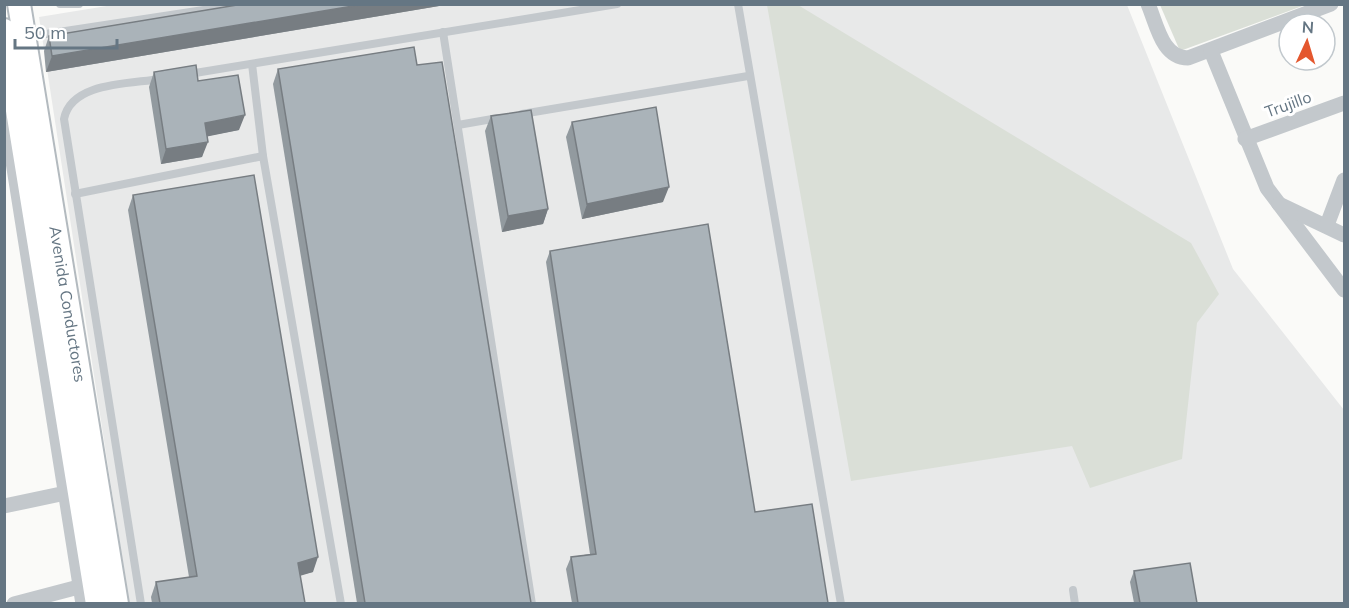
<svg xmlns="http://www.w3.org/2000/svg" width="1349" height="608" viewBox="0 0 1349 608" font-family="Mulish,sans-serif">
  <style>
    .built { fill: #e8e9e9 }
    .green { fill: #dadfd7 }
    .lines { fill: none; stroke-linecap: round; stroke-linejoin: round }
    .secondary-casing { stroke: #b3babf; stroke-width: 26 }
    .lane { stroke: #c3c8cc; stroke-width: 8 }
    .street { stroke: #c3c8cc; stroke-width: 15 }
    .secondary { stroke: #fff; stroke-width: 22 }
    .wall { fill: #929a9f }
    .shaded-wall { fill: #777d82 }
    .building { fill: #aab3b9; stroke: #777d82; stroke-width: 1.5 }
    .labels { text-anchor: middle; stroke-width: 6; stroke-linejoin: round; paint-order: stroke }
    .street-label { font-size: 16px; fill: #657683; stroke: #fff }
  </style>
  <rect width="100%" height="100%" fill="#fafaf8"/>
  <polygon class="built" points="119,4 1127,5 1233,269 1344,410 1344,603 129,603 39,17"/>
  <g class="green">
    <polygon points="767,5 798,5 1191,243 1219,294 1197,323 1182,459 1090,488 1072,446 851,481"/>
    <polygon points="1160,5 1305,5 1180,51"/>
  </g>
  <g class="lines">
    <g class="secondary-casing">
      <g id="secondary">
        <path id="s1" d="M19 4 117 604"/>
        <polyline points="4,30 97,604"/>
      </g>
    </g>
    <g class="lane">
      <polyline points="60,4 79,4"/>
      <polyline points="738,4 841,604"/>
      <polyline points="443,32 532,604"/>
      <polyline points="26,37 243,4"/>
      <polyline points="252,64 263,156"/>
      <polyline points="189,74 617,4"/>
      <polyline points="522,114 748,76"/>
      <polyline points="458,125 498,118"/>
      <polyline points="75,194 263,156 341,604"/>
      <polyline points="1073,590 1075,604"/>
      <path d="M141 604 64 119C71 82 130 84 160 79"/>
    </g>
    <g class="street">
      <path d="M1148 4C1157 25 1162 58 1188 58L1331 4"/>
      <polyline points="1211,51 1267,188 1344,290"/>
      <polyline points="4,105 83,604"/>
      <polyline points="1245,139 1344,103"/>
      <polyline points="1279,204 1344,235"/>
      <polyline points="1327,225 1344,180"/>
      <polyline points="4,506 75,491"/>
      <polyline points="14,604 90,584"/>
    </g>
    <use href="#secondary" class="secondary"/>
  </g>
  <g class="wall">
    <polygon points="243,4 445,4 445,5 46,72 44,51 49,36"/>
    <polygon points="417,65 531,603 357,603 273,84 278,69"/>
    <polygon points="154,72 198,81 239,130 207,136 202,157 161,164 149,87"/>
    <polygon points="491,116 548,209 543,224 502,232 485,131"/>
    <polygon points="572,122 663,202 582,219 566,137"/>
    <polygon points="133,195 313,572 300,575 305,603 152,603 151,597 156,582 189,577 128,210"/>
    <polygon points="550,251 755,512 828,603 572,603 566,569 571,557 590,554 546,262"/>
    <polygon points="1134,571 1197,603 1134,603 1130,582"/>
  </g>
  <g class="shaded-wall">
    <polygon points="365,4 445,4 445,5 46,72 52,56"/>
    <polygon points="245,115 239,130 200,138 205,123"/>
    <polygon points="208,142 202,157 161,164 166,149"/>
    <polygon points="669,187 663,202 582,219 587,204"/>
    <polygon points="548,209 543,224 502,232 508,216"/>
    <polygon points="318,557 313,572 293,578 298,563"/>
  </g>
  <g class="building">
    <polygon points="243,4 365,4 52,56 49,36"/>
    <polygon points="414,47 417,65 442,62 531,603 365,603 278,69"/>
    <polygon points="196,65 198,81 238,75 245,115 205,123 208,142 166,149 154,72"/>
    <polygon points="656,107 669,187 587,204 572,122"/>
    <polygon points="531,110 548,209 508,216 491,116"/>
    <polygon points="254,175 318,557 298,563 305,603 160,603 156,582 197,576 133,195"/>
    <polygon points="708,224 755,512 812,504 828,603 578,603 571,557 596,554 550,251"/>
    <polygon points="1190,563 1197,603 1140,603 1134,571"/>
  </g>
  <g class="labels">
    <g class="street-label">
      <text transform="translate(1288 104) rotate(-20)" y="6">Trujillo</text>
      <text dy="6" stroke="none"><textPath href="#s1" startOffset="304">Avenida Conductores</textPath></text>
    </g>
  </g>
  <rect width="1349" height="608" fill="none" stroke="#657683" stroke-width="12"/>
  <g transform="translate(1307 42) rotate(4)"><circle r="28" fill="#ffffff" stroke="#c1c8cd" stroke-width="1.5"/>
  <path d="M0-4.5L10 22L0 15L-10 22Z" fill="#e4572e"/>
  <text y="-9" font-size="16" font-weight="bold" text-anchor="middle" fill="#657683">N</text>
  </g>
  <path d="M15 39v9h102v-9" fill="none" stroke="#657683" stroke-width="3"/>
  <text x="24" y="39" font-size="18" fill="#657683" stroke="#ffffff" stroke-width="4.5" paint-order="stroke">50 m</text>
</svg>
